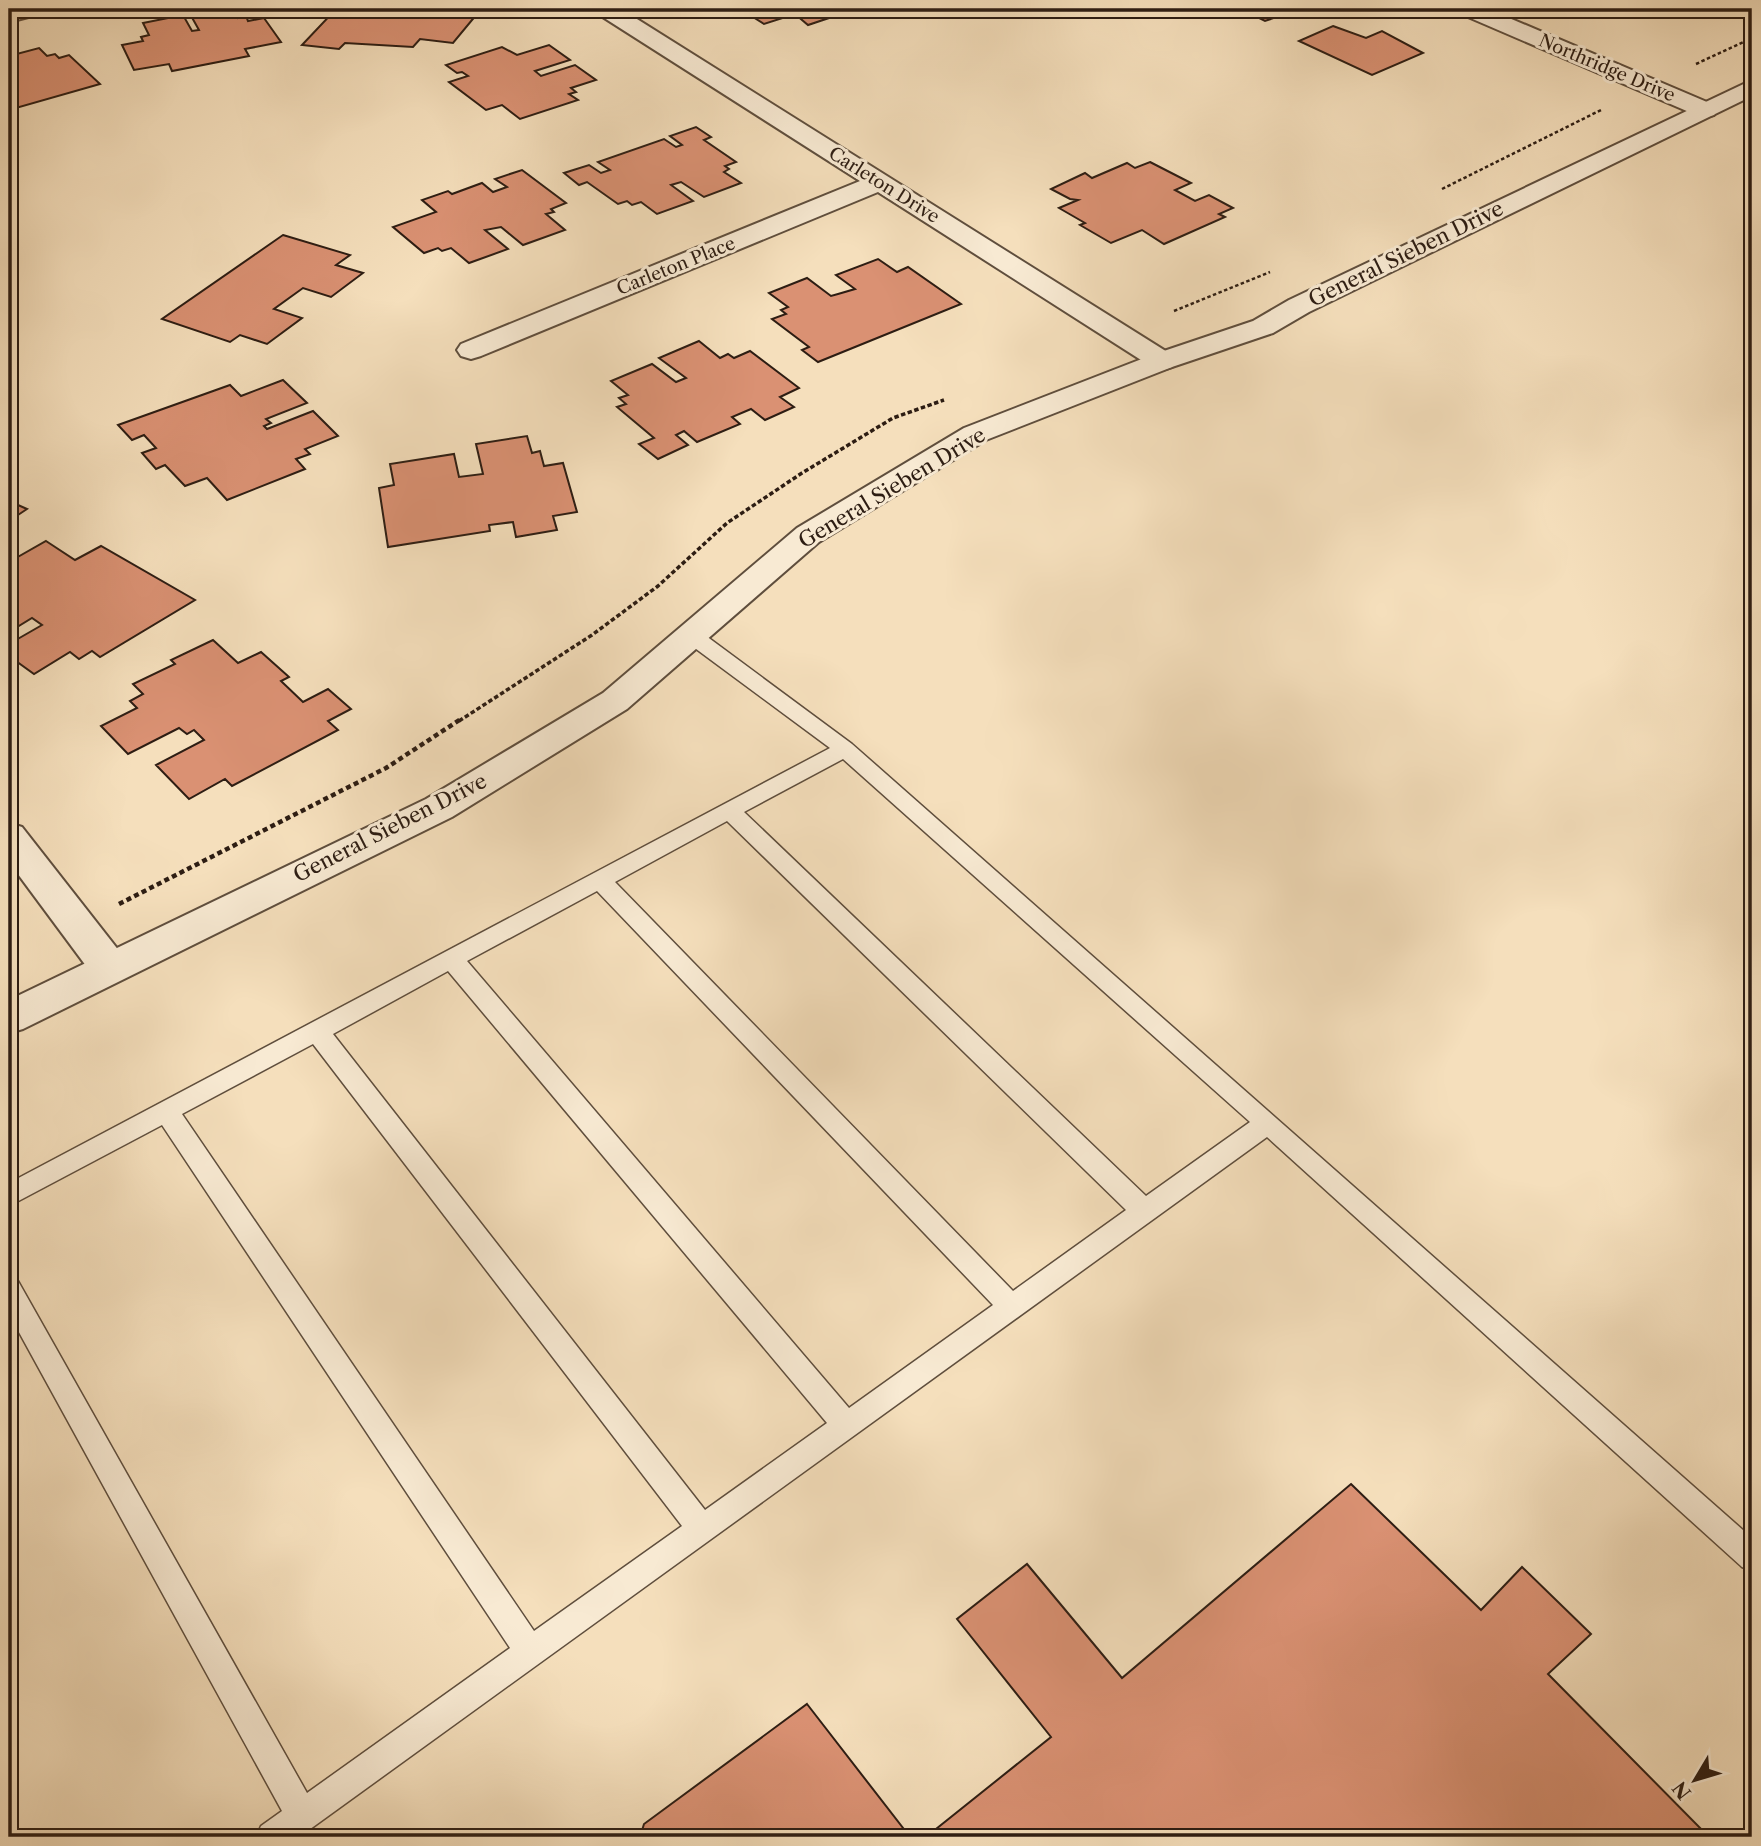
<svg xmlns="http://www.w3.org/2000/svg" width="1761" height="1846" viewBox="0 0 1761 1846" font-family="'Libre Caslon Text',serif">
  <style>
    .building { fill: #da9173; stroke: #2d1d13; stroke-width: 2 }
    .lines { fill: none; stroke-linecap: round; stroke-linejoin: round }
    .service-casing { stroke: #5f4e3d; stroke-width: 3 }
    .minor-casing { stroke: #5f4e3d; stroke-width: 4 }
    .tertiary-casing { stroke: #5f4e3d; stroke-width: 4 }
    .path-far2 { stroke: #2d1d13; stroke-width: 2.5; stroke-dasharray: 3.5 2.5; stroke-linecap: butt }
    .path-far1 { stroke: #2d1d13; stroke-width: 3.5; stroke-dasharray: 4.5 2.5; stroke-linecap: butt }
    .path { stroke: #2d1d13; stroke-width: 4.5; stroke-dasharray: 5 3.5; stroke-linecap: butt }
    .service { fill: #f8ead3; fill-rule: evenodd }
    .minor { fill: #f8ead3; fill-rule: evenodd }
    .tertiary { fill: #f8ead3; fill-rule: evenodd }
    .labels { text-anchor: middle; stroke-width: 6; stroke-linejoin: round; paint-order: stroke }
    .far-street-label { font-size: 18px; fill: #2d1d13; stroke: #f8ead3 }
    .street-label { font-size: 21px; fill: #2d1d13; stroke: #f8ead3 }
  </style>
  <rect width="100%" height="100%" fill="#f5dfbc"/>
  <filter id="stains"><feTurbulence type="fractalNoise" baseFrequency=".00286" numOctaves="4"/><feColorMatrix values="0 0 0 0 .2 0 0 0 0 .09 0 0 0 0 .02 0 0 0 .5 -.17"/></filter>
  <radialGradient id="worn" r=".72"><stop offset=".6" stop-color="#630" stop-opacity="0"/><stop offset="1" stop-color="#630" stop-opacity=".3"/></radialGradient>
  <g class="building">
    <polygon points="217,9 233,9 238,18 246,16 248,21 264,18 281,42 245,49 249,56 172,71 169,64 134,70 122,45 143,41 141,37 149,35 143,23 183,15 192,31 199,30 190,14"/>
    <polygon points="336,9 363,12 367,9 459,9 457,12 477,14 453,43 420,39 413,47 345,43 339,49 302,45"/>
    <polygon points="721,9 856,9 808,25 795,14 764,24 745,12 733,16"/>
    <polygon points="1241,9 1300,9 1265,21"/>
    <polygon points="1666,9 1704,9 1686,17"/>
    <polygon points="1333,26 1366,38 1382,31 1423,53 1372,75 1299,41"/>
    <polygon points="549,45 570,60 535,71 541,76 575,65 596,80 571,88 576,92 569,94 578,100 520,119 502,105 486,110 449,82 468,76 462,72 457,73 446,65 502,47 517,55"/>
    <polygon points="39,48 47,56 55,54 59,58 69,55 100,84 9,110 9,56"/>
    <polygon points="696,127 711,137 704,140 736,162 725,166 729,169 724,172 741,183 704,197 681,182 671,185 693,201 657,214 641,202 632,205 627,201 618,204 587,182 579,185 564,173 589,165 601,173 610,170 598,162 664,139 676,147 682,145 670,136"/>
    <polygon points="1150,162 1191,183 1175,190 1195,201 1209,195 1233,208 1219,214 1225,217 1164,244 1142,230 1111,243 1080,225 1085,223 1059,208 1078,200 1070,199 1051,189 1085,173 1092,178 1127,163 1135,168"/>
    <polygon points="522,170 566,203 551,209 554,212 546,214 565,230 523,245 501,227 485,230 508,249 469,263 451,248 442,251 438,248 424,253 393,227 436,212 422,200 448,191 452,194 482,183 493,192 507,187 495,179"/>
    <polygon points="283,235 350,255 336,265 363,273 331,297 303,288 274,309 302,318 267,344 240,335 230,342 162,319"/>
    <polygon points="878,259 897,272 908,267 961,304 818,362 802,350 809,347 772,319 786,314 781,310 788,307 769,293 807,278 831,296 838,294 855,289 836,275"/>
    <polygon points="699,341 720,358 728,354 734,358 750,351 799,388 780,397 794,407 765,420 751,409 732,417 740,424 697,442 684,431 676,435 688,445 658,459 639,444 654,438 617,407 626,404 619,398 628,395 611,381 652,364 676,382 686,378 659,358"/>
    <polygon points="283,380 307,403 266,419 271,423 264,426 267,429 313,411 338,436 305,449 310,454 296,459 305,469 227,500 207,478 185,486 165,465 156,469 142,453 156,448 144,435 132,440 118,425 230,385 241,396"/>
    <polygon points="527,436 532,453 540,451 544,466 563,463 577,512 553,516 557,530 516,537 513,522 489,525 490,531 388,547 379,488 394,485 390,464 454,454 459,477 483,474 476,444"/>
    <polygon points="9,501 27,509 9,521"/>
    <polygon points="46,541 75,560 101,546 195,600 100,657 92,651 79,659 70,652 34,674 9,656 9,644 42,625 32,618 9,632 9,562"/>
    <polygon points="213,640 238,663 261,652 289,677 281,681 303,702 328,689 351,709 328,721 338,730 232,786 225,779 189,799 156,765 204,740 194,730 187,734 179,728 128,754 101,726 137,708 130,701 143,694 133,684 175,664 171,660"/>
    <polygon points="1351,1484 1481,1610 1522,1567 1591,1634 1548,1674 1709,1837 926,1837 1051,1737 957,1619 1027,1564 1122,1678"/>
    <polygon points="807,1704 910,1837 640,1837 644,1824"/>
  </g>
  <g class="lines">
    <g class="service-casing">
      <path id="service" d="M691 629 698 630 852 744 1752 1538V1571L1742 1567 1267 1137 313 1827 299 1837H256L261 1826 282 1811 9 1314V1278L18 1281 307 1793 510 1648 162 1125 9 1206V1183L830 748 684 640 681 635 684 630ZM843 759 1250 1122 1146 1196 744 812ZM727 821 1126 1210 1013 1291 615 882ZM597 891 993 1305 849 1408 467 961ZM448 971 827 1423 705 1510 333 1034ZM313 1044 682 1526 534 1631 182 1114Z"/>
    </g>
    <g class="minor-casing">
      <g id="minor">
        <polygon points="9,9 43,9 40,14 9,22"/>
        <polygon points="595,9 621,9 1172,355 1176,361 1172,367 1162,370 1152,367 878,192 481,356 471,359 461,356 457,350 461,344 860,181 598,14"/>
        <polygon points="1458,9 1488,9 1714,105 1717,110 1714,115 1705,117 1696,115 1461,14"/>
        <polygon points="9,823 22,827 123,956 129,967 123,978 109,982 95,978 9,862"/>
      </g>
    </g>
    <g class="tertiary-casing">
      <polygon id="tertiary" points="1752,80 1752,96 1309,312 1273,333 1172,367 986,440 819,542 627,709 452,817 23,1029 9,1033 9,1000 426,799 603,693 797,528 964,428 1152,355 1253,321 1289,300"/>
    </g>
    <g class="path-far2">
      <polyline points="1696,64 1752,38"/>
      <polyline points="1442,189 1603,109"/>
      <polyline points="1174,311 1270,272"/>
    </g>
    <polyline class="path-far1" points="459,721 592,635 658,586 727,523 802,473 893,418 944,400"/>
    <polyline class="path" points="119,904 386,768 461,719"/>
    <use href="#service" class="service"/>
    <use href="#minor" class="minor"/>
    <use href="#tertiary" class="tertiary"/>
  </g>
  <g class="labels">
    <g class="far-street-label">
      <text transform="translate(1607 68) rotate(23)" y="6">Northridge Drive</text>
      <text transform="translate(884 185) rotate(32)" y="6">Carleton Drive</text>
      <text transform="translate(676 266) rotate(-22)" y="6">Carleton Place</text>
    </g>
    <g class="street-label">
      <text transform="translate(1406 254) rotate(-26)" y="7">General Sieben Drive</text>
      <text transform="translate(892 488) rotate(-31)" y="7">General Sieben Drive</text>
      <text transform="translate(390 828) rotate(-27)" y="7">General Sieben Drive</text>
    </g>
  </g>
  <rect width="1761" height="1846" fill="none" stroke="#f5dfbc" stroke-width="35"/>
  <rect x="10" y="10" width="1740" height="1825" fill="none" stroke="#2d1d13" stroke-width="3.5"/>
  <rect x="18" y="18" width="1726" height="1811" fill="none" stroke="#2d1d13" stroke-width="2"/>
  <g transform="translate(1695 1780) rotate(232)" stroke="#f8ead3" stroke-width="5" paint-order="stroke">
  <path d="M0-5L12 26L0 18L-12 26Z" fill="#2d1d13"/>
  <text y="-10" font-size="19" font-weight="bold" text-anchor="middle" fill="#2d1d13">N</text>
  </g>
  <rect width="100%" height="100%" filter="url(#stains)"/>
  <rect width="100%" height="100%" fill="url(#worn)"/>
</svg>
